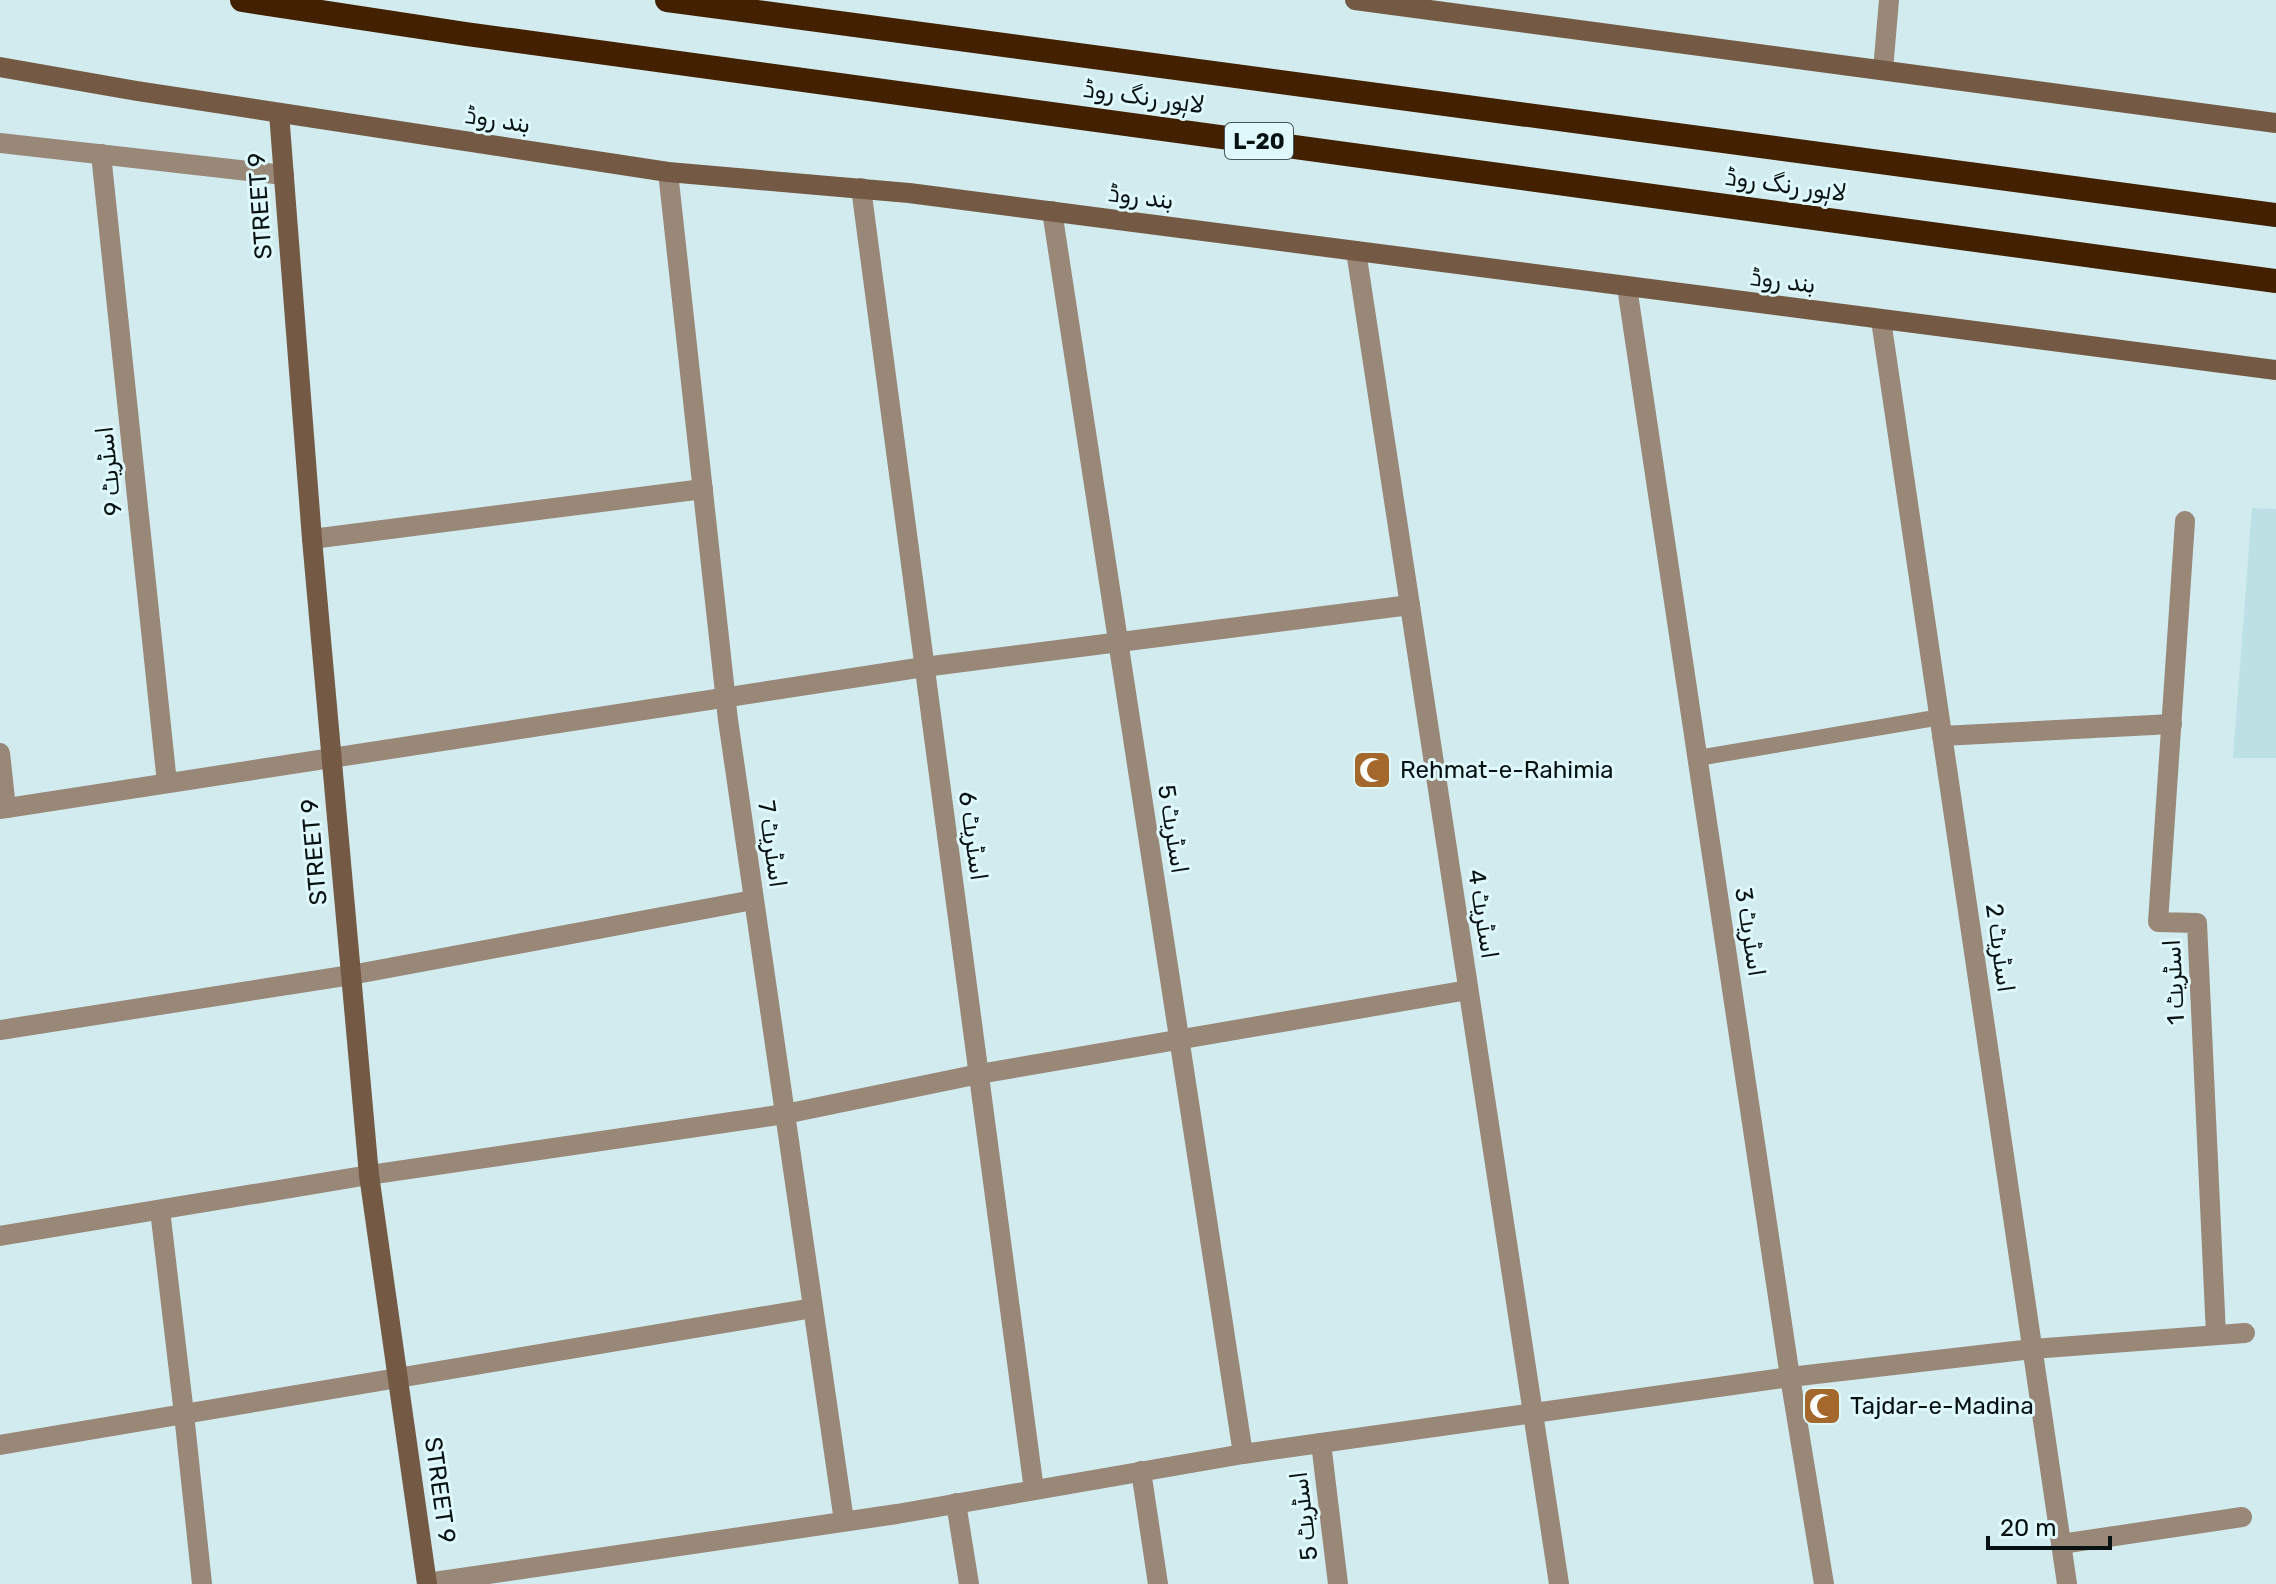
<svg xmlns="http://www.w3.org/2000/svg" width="2276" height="1584" viewBox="0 0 2276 1584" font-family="Rubik,Cairo,sans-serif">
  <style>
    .built { fill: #bce0e3 }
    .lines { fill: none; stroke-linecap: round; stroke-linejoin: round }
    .lane { stroke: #998778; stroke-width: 16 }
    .street { stroke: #998778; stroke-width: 20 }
    .secondary { stroke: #745a44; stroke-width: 20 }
    .highway { stroke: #422000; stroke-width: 24 }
    .labels { text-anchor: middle; stroke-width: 6; stroke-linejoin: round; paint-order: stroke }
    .shield { fill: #def8fb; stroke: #495759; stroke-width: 2 }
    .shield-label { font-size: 22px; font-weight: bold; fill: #091213 }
    .street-label { font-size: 24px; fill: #091213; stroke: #def8fb }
    .poi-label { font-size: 24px; fill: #091213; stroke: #def8fb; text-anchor: start }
  </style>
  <rect width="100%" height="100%" fill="#d1ebee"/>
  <polygon class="built" points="2252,508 2276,509 2276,758 2233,758"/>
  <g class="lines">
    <polyline class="lane" points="1698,758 1941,717"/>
    <g class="street">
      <polyline points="1883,70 1889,0"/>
      <polyline points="0,143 284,175"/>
      <polyline points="101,154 167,783"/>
      <polyline points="668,172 728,720 844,1521"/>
      <polyline points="861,188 1034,1490"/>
      <polyline points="1052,211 1243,1454"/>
      <polyline points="1356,251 1559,1584"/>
      <polyline points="1627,287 1790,1377 1824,1584"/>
      <polyline points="1881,320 2067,1584"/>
      <polyline points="2185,521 2158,922 2197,923 2216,1335"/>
      <polyline points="312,539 703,489"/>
      <polyline points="1942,736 2172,724"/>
      <polyline points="0,753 6,808"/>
      <polyline points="0,809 924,667 1410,605"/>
      <polyline points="0,1030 351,975 753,900"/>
      <polyline points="160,1210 184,1414 202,1584"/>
      <polyline points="0,1236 369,1175 785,1114 979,1074 1468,990"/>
      <polyline points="1321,1443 1338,1584"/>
      <polyline points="0,1445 813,1308"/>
      <polyline points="1141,1471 1158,1584"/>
      <polyline points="956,1503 969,1584"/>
      <polyline points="2061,1544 2242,1517"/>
      <polyline points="427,1583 897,1514 1243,1454 1790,1377 2032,1349 2245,1333"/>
    </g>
    <g class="secondary">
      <polyline points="1355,0 2276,123"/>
      <polyline points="0,67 137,91 668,172 909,193 2276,370"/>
      <polyline points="279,113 312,539 369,1175 427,1584"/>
    </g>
    <g class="highway">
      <polyline points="242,0 466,34 2276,281"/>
      <polyline points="667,0 2276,215"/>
    </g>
  </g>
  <defs>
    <g id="mosque-square" transform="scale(2)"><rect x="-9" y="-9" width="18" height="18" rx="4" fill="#a5682c" stroke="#def8fb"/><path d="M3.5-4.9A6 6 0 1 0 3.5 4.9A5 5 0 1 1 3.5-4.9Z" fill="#fff"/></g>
  </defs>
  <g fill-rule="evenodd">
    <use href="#mosque-square" x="1372" y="770"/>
    <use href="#mosque-square" x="1822" y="1406"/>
  </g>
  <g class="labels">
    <rect class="shield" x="1225" y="123" width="68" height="36" rx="6"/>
    <g class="shield-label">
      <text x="1259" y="149">L-20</text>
    </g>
    <g class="street-label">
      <text transform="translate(1144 97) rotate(8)" y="8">لاہور رنگ روڈ</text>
      <text transform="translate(498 120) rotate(9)" y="8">بند روڈ</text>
      <text transform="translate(1786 185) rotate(8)" y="8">لاہور رنگ روڈ</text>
      <text transform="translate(1141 197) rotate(7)" y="8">بند روڈ</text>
      <text transform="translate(260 206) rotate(-94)" y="8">STREET 9</text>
      <text transform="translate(1783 281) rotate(7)" y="8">بند روڈ</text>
      <text transform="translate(109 471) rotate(-96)" y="8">اسٹریٹ 9</text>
      <text transform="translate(1173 829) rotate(81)" y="8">اسٹریٹ 5</text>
      <text transform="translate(973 836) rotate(82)" y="8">اسٹریٹ 6</text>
      <text transform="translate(772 844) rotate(82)" y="8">اسٹریٹ 7</text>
      <text transform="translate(314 852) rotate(-95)" y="8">STREET 9</text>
      <text transform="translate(1483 914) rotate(81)" y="8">اسٹریٹ 4</text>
      <text transform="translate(1750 932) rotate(81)" y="8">اسٹریٹ 3</text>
      <text transform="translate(2000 948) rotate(82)" y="8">اسٹریٹ 2</text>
      <text transform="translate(2174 982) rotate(-93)" y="8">اسٹریٹ 1</text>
      <text transform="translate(440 1490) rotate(82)" y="8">STREET 9</text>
      <text transform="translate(1304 1516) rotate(-97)" y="8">اسٹریٹ 5</text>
    </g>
    <g class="poi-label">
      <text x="1400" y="778">Rehmat-e-Rahimia</text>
      <text x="1850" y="1414">Tajdar-e-Madina</text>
    </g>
  </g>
  <path d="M1988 1536v12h122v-12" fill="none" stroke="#091213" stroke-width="4"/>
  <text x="2000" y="1536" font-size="24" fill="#091213" stroke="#def8fb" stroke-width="6" paint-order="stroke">20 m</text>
</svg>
